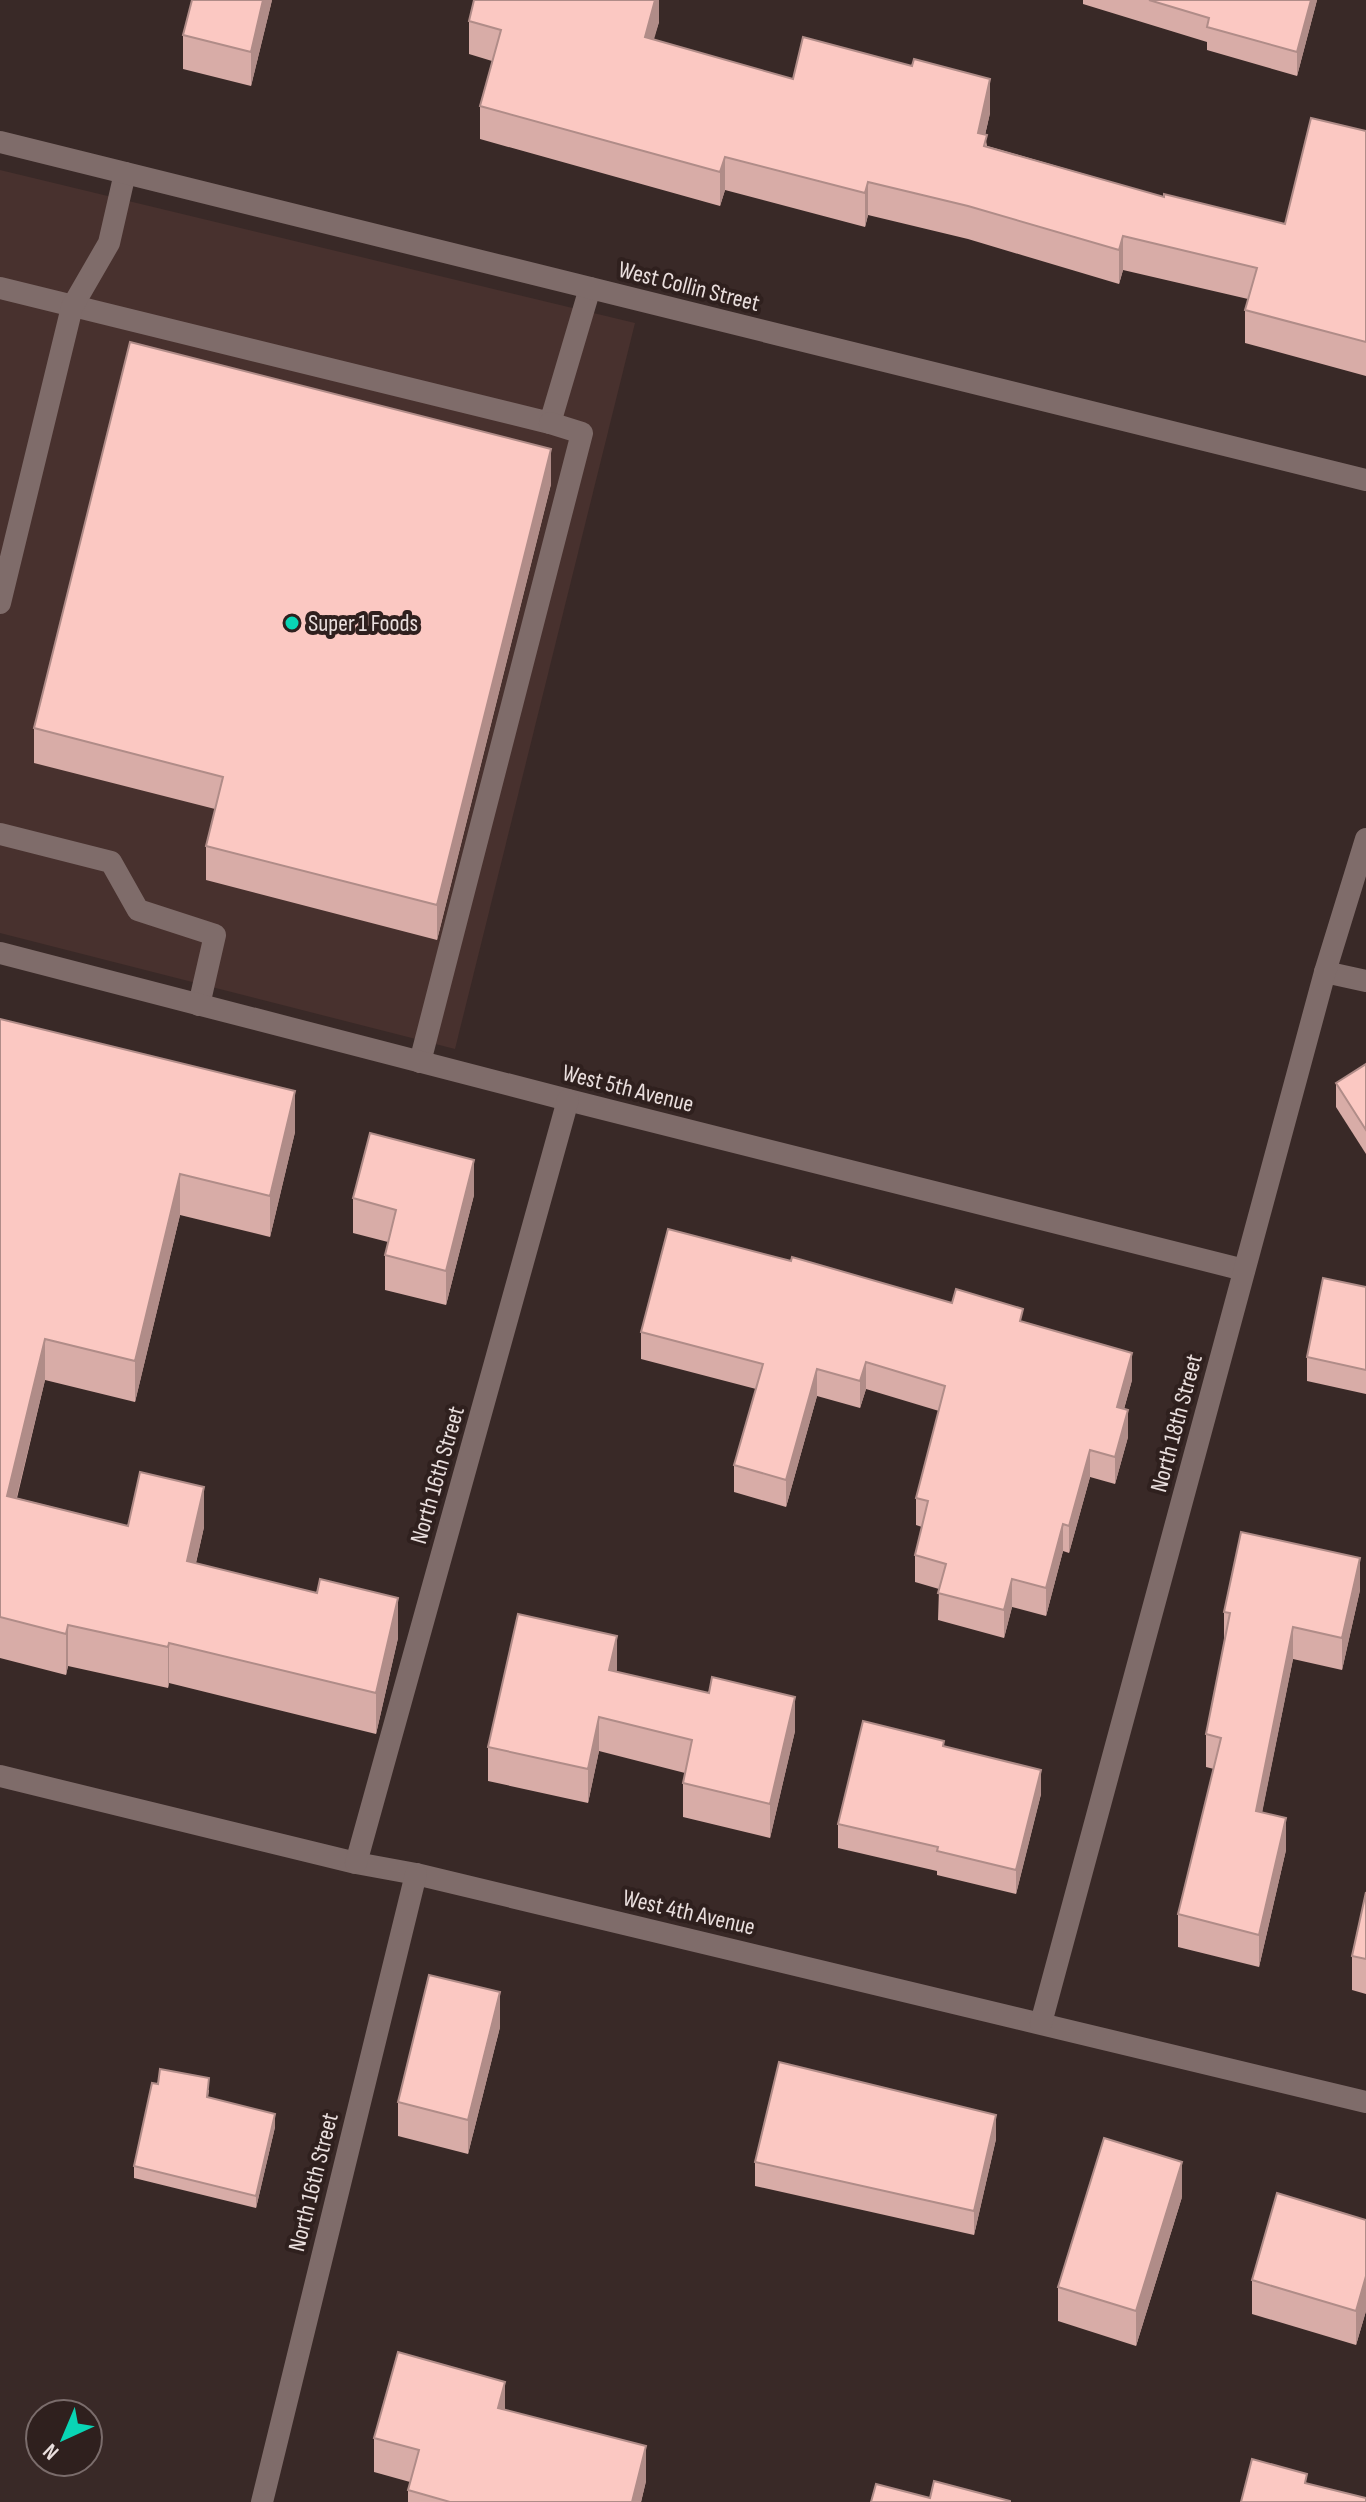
<svg xmlns="http://www.w3.org/2000/svg" width="1366" height="2502" viewBox="0 0 1366 2502" font-family="'Sofia Sans Condensed',sans-serif">
  <style>
    .built { fill: #48312e }
    .lines { fill: none; stroke-linecap: round; stroke-linejoin: round }
    .service { stroke: #7f6c6a; stroke-width: 22 }
    .minor { stroke: #7f6c6a; stroke-width: 22 }
    .wall { fill: #d8aca7 }
    .shaded-wall { fill: #b08c88 }
    .building { fill: #fbc8c2; stroke: #b08c88; stroke-width: 2 }
    .poi-dot { fill: #09d5b5; stroke: #2f201e; stroke-width: 3 }
    .labels { text-anchor: middle; stroke-width: 8; stroke-linejoin: round; paint-order: stroke }
    .street-label { font-size: 24px; fill: #eadfde; stroke: #2f201e }
    .poi-label { font-size: 24px; fill: #eadfde; stroke: #2f201e; text-anchor: start }
  </style>
  <rect width="100%" height="100%" fill="#392927"/>
  <polygon class="built" points="0,170 635,323 455,1049 0,933"/>
  <g class="lines">
    <g class="service">
      <polyline points="0,288 550,423 590,288"/>
      <polyline points="0,603 72,307 109,243 125,173"/>
      <polyline points="0,834 111,862 138,910 215,935 199,1005"/>
      <polyline points="420,1062 582,433 550,423"/>
    </g>
    <g class="minor">
      <polyline points="0,142 1366,480"/>
      <polyline points="0,953 568,1100 1244,1270"/>
      <polyline points="1325,972 1366,981"/>
      <polyline points="0,1776 356,1863 416,1874 1366,2102"/>
      <polyline points="356,1863 568,1100"/>
      <polyline points="1041,2023 1325,972 1366,839"/>
      <polyline points="262,2502 416,1874"/>
    </g>
  </g>
  <g class="wall">
    <polygon points="272,0 251,86 183,69 183,35"/>
    <polygon points="659,0 659,22 653,40 793,79 990,113 985,135 987,146 1164,197 1285,224 1366,131 1366,376 1245,343 1245,310 1248,299 1123,270 1119,284 968,239 868,215 865,227 725,190 720,206 480,139 480,106 492,61 469,54 469,21"/>
    <polygon points="1083,0 1317,0 1297,76 1207,50 1207,42 1083,4"/>
    <polygon points="551,484 437,940 206,880 206,846 215,809 34,763 34,728"/>
    <polygon points="0,1019 295,1132 270,1237 180,1215 135,1402 45,1380 17,1498 128,1526 204,1527 196,1563 398,1638 376,1734 169,1683 168,1688 68,1666 66,1675 0,1658"/>
    <polygon points="1366,1064 1366,1154 1336,1107 1336,1083"/>
    <polygon points="474,1195 446,1305 385,1290 385,1255 388,1242 353,1233 353,1198"/>
    <polygon points="1366,1287 1366,1394 1307,1381 1307,1357"/>
    <polygon points="1023,1322 1132,1380 1124,1409 1128,1437 1115,1484 1090,1477 1069,1553 1063,1551 1046,1616 1012,1607 1004,1638 938,1620 939,1589 915,1582 915,1555 922,1527 916,1525 916,1498 939,1411 866,1389 860,1408 817,1396 786,1507 734,1492 734,1465 756,1389 641,1359 641,1332"/>
    <polygon points="1360,1590 1342,1670 1293,1659 1262,1812 1286,1850 1259,1967 1178,1947 1178,1914 1214,1769 1206,1767 1206,1734 1224,1644 1224,1612"/>
    <polygon points="616,1671 795,1731 770,1838 683,1817 683,1783 685,1773 599,1751 588,1803 488,1781 488,1747"/>
    <polygon points="944,1746 1041,1794 1016,1894 937,1875 937,1871 838,1848 838,1824"/>
    <polygon points="1366,1892 1366,1994 1352,1990 1352,1956"/>
    <polygon points="500,2027 468,2154 398,2136 398,2102"/>
    <polygon points="158,2084 209,2090 208,2097 275,2127 256,2208 134,2178 134,2166"/>
    <polygon points="996,2139 974,2235 755,2186 755,2162"/>
    <polygon points="1182,2197 1136,2346 1058,2321 1058,2287"/>
    <polygon points="1366,2220 1366,2311 1356,2345 1252,2314 1252,2280"/>
    <polygon points="505,2410 646,2481 641,2502 408,2502 408,2490 410,2482 374,2472 374,2438"/>
  </g>
  <g class="shaded-wall">
    <polygon points="263,0 272,0 251,86 251,52"/>
    <polygon points="655,0 659,0 659,22 645,71 645,37"/>
    <polygon points="1311,0 1317,0 1297,76 1297,52"/>
    <polygon points="990,79 990,113 978,166 978,133"/>
    <polygon points="725,157 725,190 720,206 720,172"/>
    <polygon points="868,182 868,215 865,227 865,193"/>
    <polygon points="1123,236 1123,270 1119,284 1119,250"/>
    <polygon points="551,449 551,484 437,940 437,905"/>
    <polygon points="295,1091 295,1132 270,1237 270,1196"/>
    <polygon points="474,1160 474,1195 446,1305 446,1271"/>
    <polygon points="180,1174 180,1215 135,1402 135,1361"/>
    <polygon points="45,1339 45,1380 7,1537 7,1496"/>
    <polygon points="1132,1353 1132,1380 1117,1434 1117,1407"/>
    <polygon points="866,1362 866,1389 860,1408 860,1381"/>
    <polygon points="817,1369 817,1396 786,1507 786,1480"/>
    <polygon points="1128,1410 1128,1437 1115,1484 1115,1457"/>
    <polygon points="1090,1450 1090,1477 1069,1553 1069,1526"/>
    <polygon points="204,1487 204,1527 187,1602 187,1561"/>
    <polygon points="1063,1524 1063,1551 1046,1616 1046,1588"/>
    <polygon points="1360,1558 1360,1590 1342,1670 1342,1638"/>
    <polygon points="1012,1579 1012,1607 1004,1638 1004,1610"/>
    <polygon points="398,1598 398,1638 376,1734 376,1693"/>
    <polygon points="68,1625 68,1666 66,1675 66,1634"/>
    <polygon points="1293,1627 1293,1659 1256,1843 1256,1811"/>
    <polygon points="617,1636 617,1670 609,1704 609,1670"/>
    <polygon points="169,1643 169,1683 168,1688 168,1647"/>
    <polygon points="795,1697 795,1731 770,1838 770,1804"/>
    <polygon points="599,1717 599,1751 588,1803 588,1769"/>
    <polygon points="1041,1770 1041,1794 1016,1894 1016,1870"/>
    <polygon points="1286,1818 1286,1850 1259,1967 1259,1935"/>
    <polygon points="500,1992 500,2027 468,2154 468,2120"/>
    <polygon points="275,2114 275,2127 256,2208 256,2196"/>
    <polygon points="996,2115 996,2139 974,2235 974,2211"/>
    <polygon points="1182,2162 1182,2197 1136,2346 1136,2311"/>
    <polygon points="1366,2276 1366,2311 1356,2345 1356,2311"/>
    <polygon points="505,2382 505,2416 498,2408"/>
    <polygon points="646,2446 646,2481 641,2502 632,2502"/>
  </g>
  <g class="building">
    <polygon points="192,0 263,0 251,52 183,35"/>
    <polygon points="474,0 655,0 645,37 793,79 803,37 912,66 914,59 990,79 978,133 987,135 984,146 1164,197 1164,194 1285,224 1311,118 1366,131 1366,342 1245,310 1257,268 1123,236 1119,250 968,206 868,182 865,193 725,157 720,172 480,106 501,30 469,21"/>
    <polygon points="1149,0 1311,0 1297,52 1207,27 1209,18"/>
    <polygon points="130,342 551,449 437,905 206,846 223,777 34,728"/>
    <polygon points="0,1019 295,1091 270,1196 180,1174 135,1361 45,1339 7,1496 128,1526 140,1472 204,1487 187,1561 317,1593 320,1579 398,1598 376,1693 169,1643 168,1647 68,1625 66,1634 0,1617"/>
    <polygon points="1366,1064 1366,1130 1336,1083"/>
    <polygon points="370,1133 474,1160 446,1271 385,1255 396,1210 353,1198"/>
    <polygon points="668,1229 791,1261 792,1257 952,1303 956,1289 1023,1309 1020,1321 1132,1353 1117,1407 1128,1410 1115,1457 1090,1450 1069,1526 1063,1524 1046,1588 1012,1579 1004,1610 938,1593 946,1564 915,1555 928,1501 916,1498 945,1386 866,1362 860,1381 817,1369 786,1480 734,1465 763,1364 641,1332"/>
    <polygon points="1323,1278 1366,1287 1366,1370 1307,1357"/>
    <polygon points="1241,1532 1360,1558 1342,1638 1293,1627 1256,1811 1286,1818 1259,1935 1178,1914 1221,1738 1206,1734 1230,1613 1224,1612"/>
    <polygon points="518,1614 617,1636 609,1670 709,1693 712,1677 795,1697 770,1804 683,1783 692,1740 599,1717 588,1769 488,1747"/>
    <polygon points="863,1721 944,1741 943,1746 1041,1770 1016,1870 937,1851 938,1847 838,1824"/>
    <polygon points="1366,1892 1366,1959 1352,1956"/>
    <polygon points="429,1975 500,1992 468,2120 398,2102"/>
    <polygon points="779,2062 996,2115 974,2211 755,2162"/>
    <polygon points="160,2069 209,2078 207,2097 275,2114 256,2196 134,2166 152,2083 158,2084"/>
    <polygon points="1104,2138 1182,2162 1136,2311 1058,2287"/>
    <polygon points="1277,2193 1366,2220 1366,2276 1356,2311 1252,2280"/>
    <polygon points="398,2352 505,2382 498,2408 646,2446 632,2502 450,2502 408,2490 419,2450 374,2438"/>
    <polygon points="1252,2459 1307,2474 1305,2483 1366,2498 1366,2502 1241,2502"/>
    <polygon points="934,2481 1010,2501 1010,2502 871,2502 876,2484 930,2498"/>
  </g>
  <circle class="poi-dot" cx="292" cy="623" r="8"/>
  <g class="labels">
    <g class="street-label">
      <text transform="translate(689 286) rotate(14)" y="8">West Collin Street</text>
      <text transform="translate(628 1088) rotate(14)" y="8">West 5th Avenue</text>
      <text transform="translate(1176 1423) rotate(-75)" y="8">North 18th Street</text>
      <text transform="translate(437 1475) rotate(-74)" y="8">North 16th Street</text>
      <text transform="translate(689 1912) rotate(13)" y="8">West 4th Avenue</text>
      <text transform="translate(313 2182) rotate(-76)" y="8">North 16th Street</text>
    </g>
    <g class="poi-label">
      <text x="308" y="631">Super 1 Foods</text>
    </g>
  </g>
  <g transform="translate(64 2438) rotate(224)"><circle r="38" fill="#2f201e" stroke="#7a6c6b" stroke-width="2"/>
  <path d="M0-6L14 30L0 20L-14 30Z" fill="#09d5b5"/>
  <text y="-12" font-size="22" font-weight="bold" text-anchor="middle" fill="#eadfde">N</text>
  </g>
</svg>
